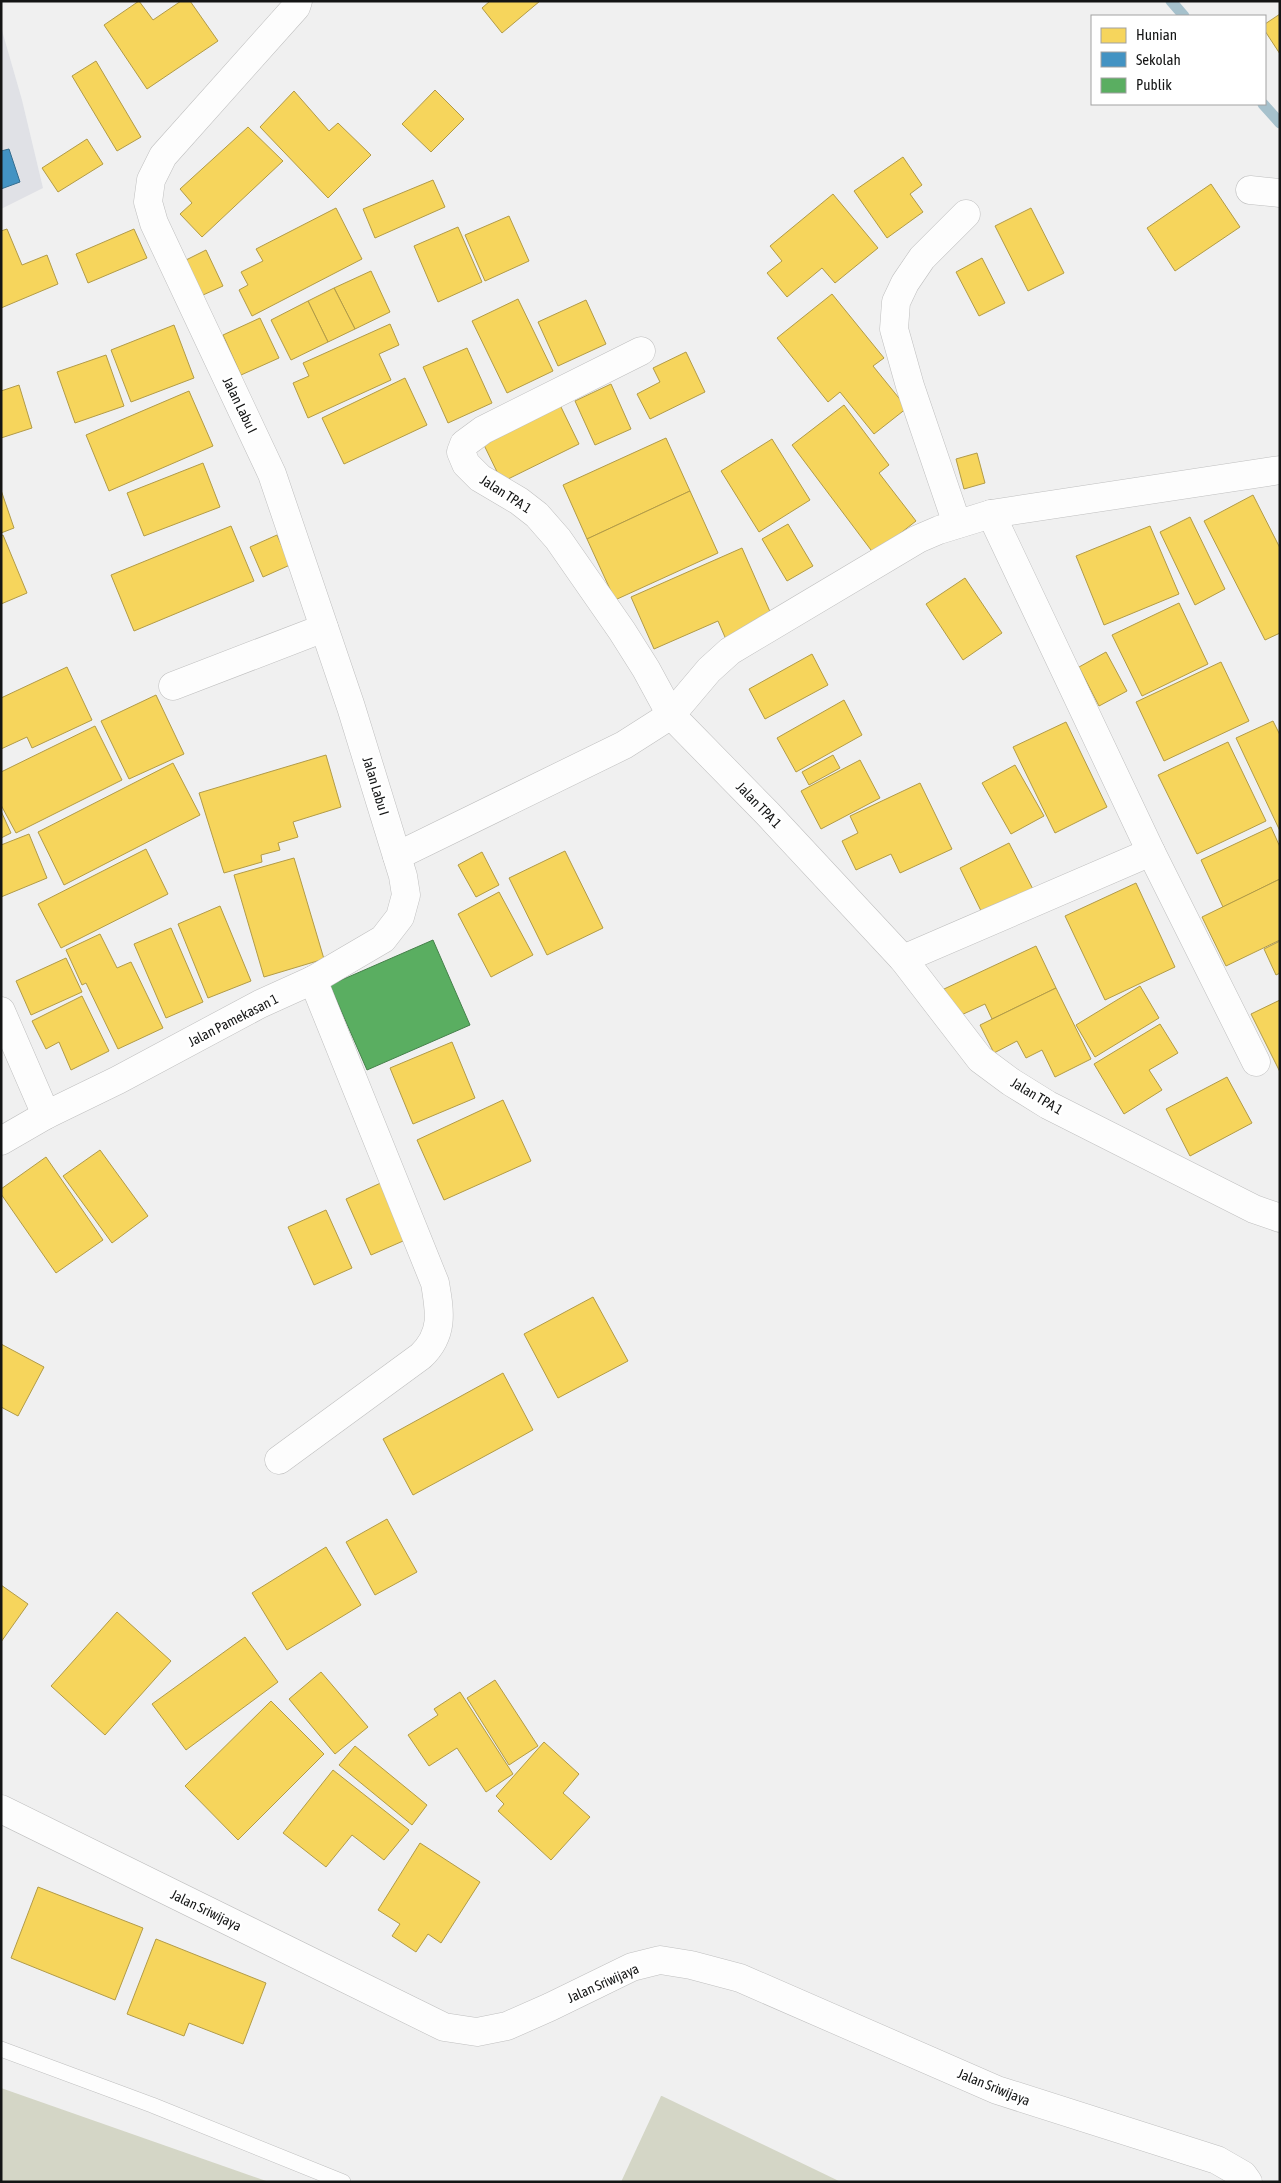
<svg xmlns="http://www.w3.org/2000/svg" width="1281" height="2183" viewBox="0 0 1281 2183" font-family="'Asap Condensed',sans-serif">
  <style>
    .built { fill: #e0e1e6 }
    .green { fill: #d4d6c6 }
    .homes { fill: #f6d55c; stroke: #b29b47 }
    .schools { fill: #4393c3; stroke: #356d8f }
    .public { fill: #5aae61; stroke: #45804a }
    .lines { fill: none; stroke-linecap: round; stroke-linejoin: round }
    .stream { stroke: #a6c1cc; stroke-width: 11 }
    .service-casing { stroke: #bfbfbf; stroke-width: 16 }
    .minor-casing { stroke: #bfbfbf; stroke-width: 29 }
    .service { stroke: #fdfdfd; stroke-width: 15 }
    .minor { stroke: #fdfdfd; stroke-width: 28 }
    .labels { text-anchor: middle; stroke-width: 5; stroke-linejoin: round; paint-order: stroke }
    .street-label { font-size: 14px; fill: #141515; stroke: #fff }
  </style>
  <rect width="100%" height="100%" fill="#f0f0f0"/>
  <polygon class="built" points="1,27 22,100 43,188 1,209"/>
  <g class="green">
    <polygon points="1,2088 269,2182 1,2182"/>
    <polygon points="661,2096 662,2096 841,2182 621,2182"/>
  </g>
  <g class="homes">
    <polygon points="139,1 153,20 181,1 190,1 218,41 147,89 104,25"/>
    <polygon points="490,1 540,1 502,33 482,8"/>
    <polygon points="1280,14 1280,54 1265,31 1265,24"/>
    <polygon points="96,61 141,137 117,151 72,76"/>
    <polygon points="435,90 464,119 431,152 402,124"/>
    <polygon points="294,91 329,131 338,123 371,155 328,198 260,127"/>
    <polygon points="248,127 283,161 202,237 180,214 192,203 180,189"/>
    <polygon points="87,139 103,164 58,192 42,168"/>
    <polygon points="903,157 922,185 910,194 923,212 887,238 854,191"/>
    <polygon points="433,180 445,207 375,238 363,209"/>
    <polygon points="1211,184 1240,227 1175,271 1147,228"/>
    <polygon points="833,194 878,248 835,283 822,268 787,297 767,273 782,261 770,246"/>
    <polygon points="336,208 362,259 252,316 239,290 248,285 241,272 263,261 256,249"/>
    <polygon points="1031,208 1064,273 1028,291 995,226"/>
    <polygon points="509,216 529,261 485,281 465,235"/>
    <polygon points="458,227 482,282 438,302 414,246"/>
    <polygon points="7,229 22,265 47,255 58,284 1,308 1,231"/>
    <polygon points="134,229 147,258 88,283 76,254"/>
    <polygon points="206,250 223,286 203,295 186,260"/>
    <polygon points="982,258 1005,303 979,316 956,272"/>
    <polygon points="371,271 390,312 355,329 334,288"/>
    <polygon points="334,288 355,329 328,342 308,301"/>
    <polygon points="832,294 884,358 873,366 907,408 874,434 840,392 828,402 777,338"/>
    <polygon points="518,299 553,371 507,393 472,321"/>
    <polygon points="586,300 606,344 558,366 538,322"/>
    <polygon points="308,301 328,342 291,360 271,320"/>
    <polygon points="260,318 279,358 241,375 223,335"/>
    <polygon points="390,324 399,345 379,354 391,380 308,418 293,383 309,376 303,363"/>
    <polygon points="174,325 194,378 131,402 111,350"/>
    <polygon points="467,348 492,403 448,423 423,367"/>
    <polygon points="686,352 705,392 650,419 637,394 660,382 653,368"/>
    <polygon points="106,355 124,406 75,423 57,372"/>
    <polygon points="405,378 427,425 344,464 322,418"/>
    <polygon points="611,384 631,429 595,445 575,401"/>
    <polygon points="19,385 32,428 1,438 1,391"/>
    <polygon points="189,391 213,446 109,491 86,435"/>
    <polygon points="560,405 579,444 502,482 483,443"/>
    <polygon points="844,405 889,465 879,473 916,521 874,554 792,445"/>
    <polygon points="666,438 690,491 587,539 563,485"/>
    <polygon points="772,439 810,500 759,532 721,471"/>
    <polygon points="977,453 985,483 964,489 956,459"/>
    <polygon points="203,463 220,507 144,536 127,493"/>
    <polygon points="1,490 14,528 1,533"/>
    <polygon points="690,491 718,553 615,600 587,539"/>
    <polygon points="1253,495 1280,548 1280,633 1265,640 1204,521"/>
    <polygon points="1190,517 1225,589 1195,605 1160,532"/>
    <polygon points="788,524 813,566 787,581 762,539"/>
    <polygon points="231,526 254,581 134,631 111,575"/>
    <polygon points="1150,526 1179,594 1104,625 1076,556"/>
    <polygon points="3,535 27,593 1,604 1,536"/>
    <polygon points="277,535 290,565 263,577 250,547"/>
    <polygon points="742,548 775,623 728,644 718,621 654,649 631,597"/>
    <polygon points="965,578 1002,633 963,660 926,604"/>
    <polygon points="1179,603 1208,664 1142,696 1112,635"/>
    <polygon points="1106,652 1127,691 1099,706 1079,667"/>
    <polygon points="812,654 828,685 765,719 749,689"/>
    <polygon points="1221,662 1249,721 1164,761 1136,702"/>
    <polygon points="67,667 92,720 32,748 27,737 1,749 1,698"/>
    <polygon points="156,695 184,754 129,779 101,721"/>
    <polygon points="844,700 862,735 796,772 777,738"/>
    <polygon points="1273,721 1280,735 1280,831 1236,738"/>
    <polygon points="1066,722 1107,807 1055,833 1013,747"/>
    <polygon points="95,726 122,780 16,833 1,805 1,772"/>
    <polygon points="1228,742 1266,821 1197,854 1158,775"/>
    <polygon points="326,755 341,807 293,822 298,837 278,843 280,850 261,855 262,862 224,873 199,793"/>
    <polygon points="833,755 840,768 809,785 802,772"/>
    <polygon points="860,760 880,798 821,829 801,791"/>
    <polygon points="173,763 200,815 64,885 38,832"/>
    <polygon points="1015,765 1044,816 1011,834 982,783"/>
    <polygon points="920,783 952,849 900,873 891,854 856,870 842,841 858,833 850,816"/>
    <polygon points="1,811 11,833 1,838"/>
    <polygon points="1271,827 1280,847 1280,879 1223,907 1201,860"/>
    <polygon points="29,834 47,878 1,897 1,845"/>
    <polygon points="1009,843 1036,895 986,921 960,868"/>
    <polygon points="146,849 168,894 61,948 38,904"/>
    <polygon points="565,851 603,928 547,955 509,878"/>
    <polygon points="482,852 499,885 476,897 458,865"/>
    <polygon points="294,858 324,959 264,977 234,875"/>
    <polygon points="1280,879 1280,940 1226,966 1202,917"/>
    <polygon points="1136,883 1175,967 1105,1000 1065,916"/>
    <polygon points="499,892 533,955 491,977 458,914"/>
    <polygon points="220,906 251,981 208,998 178,924"/>
    <polygon points="171,928 203,1002 166,1018 134,944"/>
    <polygon points="100,934 117,968 131,962 163,1028 118,1049 86,983 82,985 66,950"/>
    <polygon points="1280,941 1280,973 1276,975 1264,949"/>
    <polygon points="1036,946 1056,988 992,1019 985,1004 957,1017 944,989"/>
    <polygon points="66,958 82,992 31,1015 16,981"/>
    <polygon points="1140,986 1159,1018 1095,1057 1076,1025"/>
    <polygon points="1056,988 1091,1059 1055,1077 1042,1050 1026,1058 1017,1041 994,1053 980,1025"/>
    <polygon points="82,996 109,1051 71,1070 59,1042 46,1049 32,1021"/>
    <polygon points="1280,1000 1280,1072 1251,1014"/>
    <polygon points="1160,1024 1178,1053 1149,1070 1162,1090 1124,1114 1094,1064"/>
    <polygon points="452,1042 475,1098 413,1124 390,1068"/>
    <polygon points="1227,1077 1252,1123 1190,1156 1166,1109"/>
    <polygon points="503,1100 531,1161 444,1200 417,1140"/>
    <polygon points="100,1150 148,1216 112,1243 63,1176"/>
    <polygon points="46,1157 103,1240 56,1273 1,1194 1,1189"/>
    <polygon points="385,1181 410,1238 371,1255 346,1199"/>
    <polygon points="326,1210 352,1268 314,1285 288,1227"/>
    <polygon points="593,1297 628,1361 558,1398 524,1334"/>
    <polygon points="1,1344 44,1367 18,1416 1,1407"/>
    <polygon points="503,1373 533,1430 413,1495 383,1439"/>
    <polygon points="387,1519 417,1572 375,1595 346,1542"/>
    <polygon points="326,1547 361,1605 287,1650 252,1593"/>
    <polygon points="1,1585 28,1604 1,1642"/>
    <polygon points="117,1612 171,1661 105,1735 51,1686"/>
    <polygon points="245,1637 278,1682 186,1750 152,1704"/>
    <polygon points="321,1672 368,1727 335,1754 289,1699"/>
    <polygon points="495,1680 538,1746 509,1765 467,1698"/>
    <polygon points="460,1692 513,1774 486,1792 457,1748 429,1766 408,1735 438,1715 434,1709"/>
    <polygon points="271,1701 324,1754 238,1840 185,1786"/>
    <polygon points="544,1742 579,1774 563,1793 590,1817 551,1860 498,1811 504,1804 496,1796"/>
    <polygon points="355,1746 427,1805 412,1825 339,1765"/>
    <polygon points="333,1770 409,1830 384,1860 352,1835 326,1867 283,1833"/>
    <polygon points="420,1843 480,1882 441,1943 428,1934 416,1952 392,1936 400,1924 378,1910"/>
    <polygon points="38,1887 143,1928 115,2000 11,1958"/>
    <polygon points="156,1939 266,1983 243,2044 189,2023 184,2036 127,2014"/>
  </g>
  <polygon class="schools" points="9,149 20,182 1,189 1,151"/>
  <polygon class="public" points="433,940 470,1025 367,1070 330,985"/>
  <g class="lines">
    <g class="stream">
      <polyline points="1171,1 1184,16"/>
      <polyline points="1263,104 1280,123"/>
    </g>
    <g class="service-casing">
      <polyline id="service" points="1,2049 152,2105 343,2182"/>
    </g>
    <g class="minor-casing">
      <g id="minor">
        <polyline points="1250,190 1280,193"/>
        <polyline points="641,351 483,430 464,444 461,452 466,464 480,478 519,501 537,515 558,539 622,631 646,669 671,715 767,813 903,959 980,1059 1011,1082 1048,1105 1254,1209 1280,1218"/>
        <polyline points="991,514 1151,852 1256,1062"/>
        <polyline points="957,524 910,386 894,329 896,302 905,283 922,258 966,214"/>
        <polyline points="173,686 324,628"/>
        <polyline points="397,856 624,745 671,715 709,670 730,651 918,539 939,530 991,514 1280,470"/>
        <polyline points="903,959 1151,852"/>
        <polyline points="1,1011 46,1115"/>
        <polyline points="1,1141 46,1115 118,1080 260,1004 313,980 383,939 400,917 406,895 403,876 351,707 272,474 154,223 148,202 151,180 163,156 296,7 298,1"/>
        <path d="M279 1460 421 1356C444 1334 440 1312 435 1283L313 980"/>
        <polyline points="1,1809 444,2027 477,2032 507,2026 550,2007 632,1967 660,1960 691,1965 740,1978 997,2090 1217,2160 1243,2175 1248,2182"/>
      </g>
    </g>
    <use href="#service" class="service"/>
    <use href="#minor" class="minor"/>
  </g>
  <g class="labels">
    <g class="street-label">
      <text transform="translate(240 405) rotate(64)" y="5">Jalan Labu I</text>
      <text transform="translate(506 494) rotate(33)" y="5">Jalan TPA 1</text>
      <text transform="translate(376 786) rotate(73)" y="5">Jalan Labu I</text>
      <text transform="translate(759 805) rotate(46)" y="5">Jalan TPA 1</text>
      <text transform="translate(233 1020) rotate(-27)" y="5">Jalan Pamekasan 1</text>
      <text transform="translate(1037 1096) rotate(31)" y="5">Jalan TPA 1</text>
      <text transform="translate(206 1910) rotate(26)" y="5">Jalan Sriwijaya</text>
      <text transform="translate(603 1983) rotate(-24)" y="5">Jalan Sriwijaya</text>
      <text transform="translate(994 2087) rotate(22)" y="5">Jalan Sriwijaya</text>
    </g>
  </g>
  <rect width="1281" height="2183" fill="none" stroke="#141515" stroke-width="5"/>
  <rect x="1091" y="15" width="175" height="90" fill="#ffffff" stroke="#a1a1a1"/>
  <rect x="1101" y="28" width="25" height="15" fill="#f6d55c" stroke="#a1a1a1"/>
  <text x="1136" y="40" font-size="15" fill="#141515">Hunian</text>
  <rect x="1101" y="52" width="25" height="15" fill="#4393c3" stroke="#a1a1a1"/>
  <text x="1136" y="65" font-size="15" fill="#141515">Sekolah</text>
  <rect x="1101" y="78" width="25" height="15" fill="#5aae61" stroke="#a1a1a1"/>
  <text x="1136" y="90" font-size="15" fill="#141515">Publik</text>
</svg>
